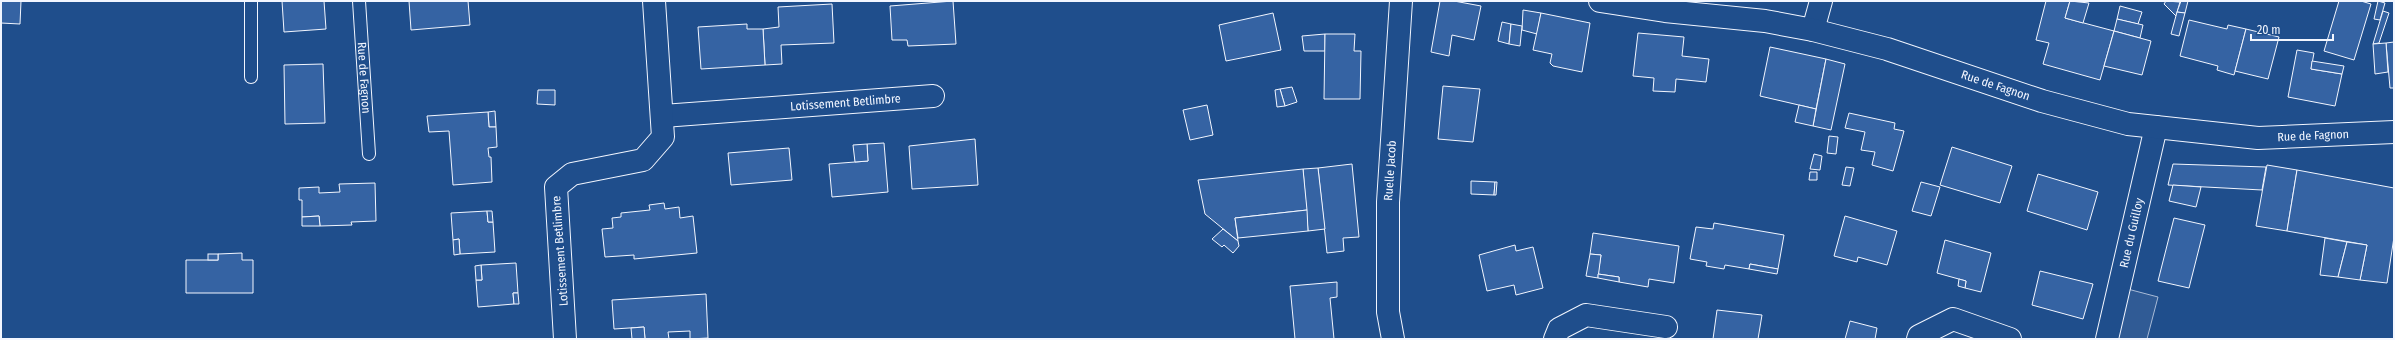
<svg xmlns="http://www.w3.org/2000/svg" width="2395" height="340" viewBox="0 0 2395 340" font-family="'Fira Sans Condensed',sans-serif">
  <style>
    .built { fill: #305b95; stroke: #a8bbd7 }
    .building { fill: #3563a3; stroke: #f2f6ff }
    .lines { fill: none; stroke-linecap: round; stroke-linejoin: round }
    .service-casing { stroke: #f2f6ff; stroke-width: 14 }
    .minor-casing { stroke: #f2f6ff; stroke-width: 24 }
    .tertiary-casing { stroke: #f2f6ff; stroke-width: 24 }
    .service { stroke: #1f4e8c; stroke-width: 12 }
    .minor { stroke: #1f4e8c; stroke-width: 22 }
    .tertiary { stroke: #1f4e8c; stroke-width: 22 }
    .labels { text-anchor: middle; stroke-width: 3; stroke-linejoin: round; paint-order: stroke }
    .street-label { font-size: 12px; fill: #f2f6ff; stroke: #1f4e8c }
  </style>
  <rect width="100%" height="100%" fill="#1f4e8c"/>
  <polygon class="built" points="2120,287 2158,297 2147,339 2107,339"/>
  <g class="building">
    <polygon points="1,1 21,1 20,24 1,23"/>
    <polygon points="282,1 324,1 326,29 284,32"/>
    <polygon points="409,1 468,1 470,25 411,30"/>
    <polygon points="953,1 956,44 908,46 907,40 892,40 890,6"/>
    <polygon points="1440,1 1454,1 1481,6 1474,40 1452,35 1449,56 1431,52"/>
    <polygon points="2046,1 2070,1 2065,18 2114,31 2100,80 2043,64 2049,43 2036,40"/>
    <polygon points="2070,1 2089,3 2083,23 2065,18"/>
    <polygon points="2166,1 2180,2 2176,16 2164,4"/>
    <polygon points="2181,1 2188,1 2185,13 2177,12"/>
    <polygon points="2339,1 2361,1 2371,4 2354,60 2324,51"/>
    <polygon points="2378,1 2385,3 2380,20 2374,19"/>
    <polygon points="832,4 834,43 781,45 782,64 765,65 763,29 779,27 778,7"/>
    <polygon points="2120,6 2142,12 2138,24 2117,19"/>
    <polygon points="1523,10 1541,13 1537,34 1522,30"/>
    <polygon points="2383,11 2389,13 2379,43 2373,44"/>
    <polygon points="2177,12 2185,13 2179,36 2171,34"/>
    <polygon points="1273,13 1281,50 1226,61 1219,25"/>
    <polygon points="1541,13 1590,23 1582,72 1553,66 1550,63 1552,54 1533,50"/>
    <polygon points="2117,19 2143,25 2140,38 2114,31"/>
    <polygon points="2189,20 2227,29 2228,25 2246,29 2234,75 2217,70 2218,66 2180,56"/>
    <polygon points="1502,22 1511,24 1509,44 1498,41"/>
    <polygon points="747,24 747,29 763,29 765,65 701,69 698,27"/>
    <polygon points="1511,24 1522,26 1520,46 1509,44"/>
    <polygon points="2246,29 2279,37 2268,79 2235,71"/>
    <polygon points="2114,31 2151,41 2142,75 2104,66"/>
    <polygon points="1638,33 1684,37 1682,56 1709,59 1706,82 1676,79 1675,92 1653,91 1654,78 1633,76"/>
    <polygon points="1325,34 1325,51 1304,51 1302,36"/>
    <polygon points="1325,34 1355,34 1354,51 1361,51 1360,99 1324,99"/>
    <polygon points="2394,42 2394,88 2390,88 2386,43"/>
    <polygon points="2386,43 2388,72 2375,74 2373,44"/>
    <polygon points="1770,47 1826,59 1816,109 1760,96"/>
    <polygon points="2297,50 2314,53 2311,69 2342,74 2335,106 2288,97"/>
    <polygon points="1826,59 1845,64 1831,130 1813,126"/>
    <polygon points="2312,61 2344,66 2342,74 2311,69"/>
    <polygon points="323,64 325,123 285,124 284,65"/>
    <polygon points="1443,86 1480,89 1473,142 1438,139"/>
    <polygon points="1292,87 1297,102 1285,106 1280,89"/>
    <polygon points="1280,89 1285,106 1277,107 1275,90"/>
    <polygon points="538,90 555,90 555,105 537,104"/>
    <polygon points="1207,105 1213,135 1190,140 1183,110"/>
    <polygon points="1799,105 1816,109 1813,126 1795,122"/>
    <polygon points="495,111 496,127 489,127 488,112"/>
    <polygon points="488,112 489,127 496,127 497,147 488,148 489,157 491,157 492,182 453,185 449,131 429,132 427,116"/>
    <polygon points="1849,113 1895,123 1894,129 1904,131 1893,171 1872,165 1875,152 1861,150 1865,132 1845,128"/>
    <polygon points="1829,136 1838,137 1836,154 1827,153"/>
    <polygon points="975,139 978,185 912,189 909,146"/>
    <polygon points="884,143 888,192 832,197 829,164 868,161 867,144"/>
    <polygon points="867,144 868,161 855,162 853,145"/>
    <polygon points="1952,147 2012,166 2000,203 1940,185"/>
    <polygon points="789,148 792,180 731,185 728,153"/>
    <polygon points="1814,154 1822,156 1820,170 1810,169"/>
    <polygon points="1352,164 1359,237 1343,238 1344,251 1327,253 1318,168"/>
    <polygon points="2173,164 2266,167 2262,190 2168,185"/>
    <polygon points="2267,165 2297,170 2287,231 2256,226"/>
    <polygon points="1846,167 1854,168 1850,186 1842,185"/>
    <polygon points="1318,168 1325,229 1308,231 1303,169"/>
    <polygon points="1303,169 1307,210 1235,218 1238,241 1205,214 1198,180"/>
    <polygon points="2297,170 2394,188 2394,237 2387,283 2360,280 2367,245 2287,231"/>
    <polygon points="1810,172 1817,172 1817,180 1809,180"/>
    <polygon points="2038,174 2098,192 2087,230 2027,211"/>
    <polygon points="1471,181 1495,182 1494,195 1471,194"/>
    <polygon points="1495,182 1497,182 1496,195 1494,195"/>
    <polygon points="1921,182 1940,187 1931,216 1912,211"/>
    <polygon points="375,183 376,221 351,222 352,225 320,226 319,216 302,217 302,200 299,200 299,188 319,187 319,193 340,192 339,184"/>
    <polygon points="2173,185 2201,187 2196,207 2169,201"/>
    <polygon points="664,203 665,209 679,207 680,218 693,216 697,253 634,259 634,255 605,257 602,229 613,228 612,218 621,217 621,213 650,210 649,205"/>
    <polygon points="1307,210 1308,231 1238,238 1235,218"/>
    <polygon points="487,211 488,222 493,222 495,252 460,254 459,239 453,240 451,213"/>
    <polygon points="487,211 492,211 493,222 488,222"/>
    <polygon points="319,216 320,226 302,226 302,217"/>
    <polygon points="1845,216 1897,231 1887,265 1858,257 1857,262 1834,256"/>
    <polygon points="2174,218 2205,225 2189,288 2158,281"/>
    <polygon points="1714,223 1784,235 1778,269 1750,264 1749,269 1725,265 1724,269 1706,266 1707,262 1690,259 1696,227 1713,229"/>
    <polygon points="1223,229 1238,241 1239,246 1233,253 1224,245 1222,247 1212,239"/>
    <polygon points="1593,233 1679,246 1674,283 1649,279 1648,287 1619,282 1619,277 1598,274 1601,255 1590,254"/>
    <polygon points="2325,238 2347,242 2338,277 2320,275"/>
    <polygon points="459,239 460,254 454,255 453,240"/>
    <polygon points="1945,240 1991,253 1981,292 1965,288 1966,281 1937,273"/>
    <polygon points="2347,242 2367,245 2360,280 2338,277"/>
    <polygon points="1515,245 1516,251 1533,247 1543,288 1516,295 1514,285 1487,291 1479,255"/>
    <polygon points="242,253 242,260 253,260 253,293 186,293 186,260 218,260 218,254"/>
    <rect x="208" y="254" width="10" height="6"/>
    <polygon points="1590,254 1601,255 1598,278 1586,276"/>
    <polygon points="516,263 518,293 513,293 514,304 478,307 476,280 482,280 481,265"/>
    <polygon points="1750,264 1778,269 1777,274 1749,269"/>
    <polygon points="481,265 482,280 476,280 475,266"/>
    <polygon points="2040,271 2093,284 2083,319 2032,305"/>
    <polygon points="1598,274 1619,277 1619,282 1598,278"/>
    <polygon points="1959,279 1966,281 1965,288 1958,286"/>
    <polygon points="1337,282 1337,297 1330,298 1334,339 1295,339 1290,286"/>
    <polygon points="513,293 518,293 519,304 514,304"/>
    <polygon points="706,294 708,338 690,339 690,331 668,332 669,339 645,339 644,327 614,329 612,300"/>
    <polygon points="1717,310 1762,315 1758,339 1713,339"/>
    <polygon points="1850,321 1877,328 1875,339 1845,339"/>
    <polygon points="644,327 645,339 632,339 631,328"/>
  </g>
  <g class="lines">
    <g class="service-casing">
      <g id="service">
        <polyline points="251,1 251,77"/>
        <path id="s1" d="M359 1 369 154"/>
      </g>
    </g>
    <g class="minor-casing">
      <g id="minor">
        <polyline points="1813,30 1821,1"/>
        <path id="s2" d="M663 116 933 96"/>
        <polyline points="565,339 556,187 572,174 643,160 663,137 654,1"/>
        <path id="s3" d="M1393 339 1388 312V202L1401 1"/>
        <polyline points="1555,339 1559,329 1586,315 1666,327"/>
        <polyline points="1918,339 1919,336 1953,319 2010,339"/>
        <path id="s4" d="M2107 339 2156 127"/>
      </g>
    </g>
    <g class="tertiary-casing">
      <g id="tertiary">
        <path id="s5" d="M1600 1 1665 11 1765 21 1813 30 1887 49 2042 101 2128 124 2258 138 2394 132"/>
      </g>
    </g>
    <use href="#service" class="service"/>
    <use href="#minor" class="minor"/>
    <use href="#tertiary" class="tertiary"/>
  </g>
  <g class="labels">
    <g class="street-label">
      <text dy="4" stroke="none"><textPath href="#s1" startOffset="77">Rue de Fagnon</textPath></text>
      <text dy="4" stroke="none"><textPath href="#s5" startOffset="406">Rue de Fagnon</textPath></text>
      <text dy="4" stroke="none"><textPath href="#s2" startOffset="183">Lotissement Betlimbre</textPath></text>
      <text dy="4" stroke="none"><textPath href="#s5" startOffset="730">Rue de Fagnon</textPath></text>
      <text dy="4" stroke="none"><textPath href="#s3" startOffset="169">Ruelle Jacob</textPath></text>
      <text dy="4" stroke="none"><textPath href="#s4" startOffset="109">Rue du Guilloy</textPath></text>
      <text transform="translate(560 251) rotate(-94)" y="4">Lotissement Betlimbre</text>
    </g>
  </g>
  <rect width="2395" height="340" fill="none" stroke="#f2f6ff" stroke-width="4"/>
  <path d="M2251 34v6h82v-6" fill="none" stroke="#f2f6ff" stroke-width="2"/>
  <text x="2257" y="34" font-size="12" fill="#f2f6ff" stroke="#1f4e8c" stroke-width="3" paint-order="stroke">20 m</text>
</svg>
